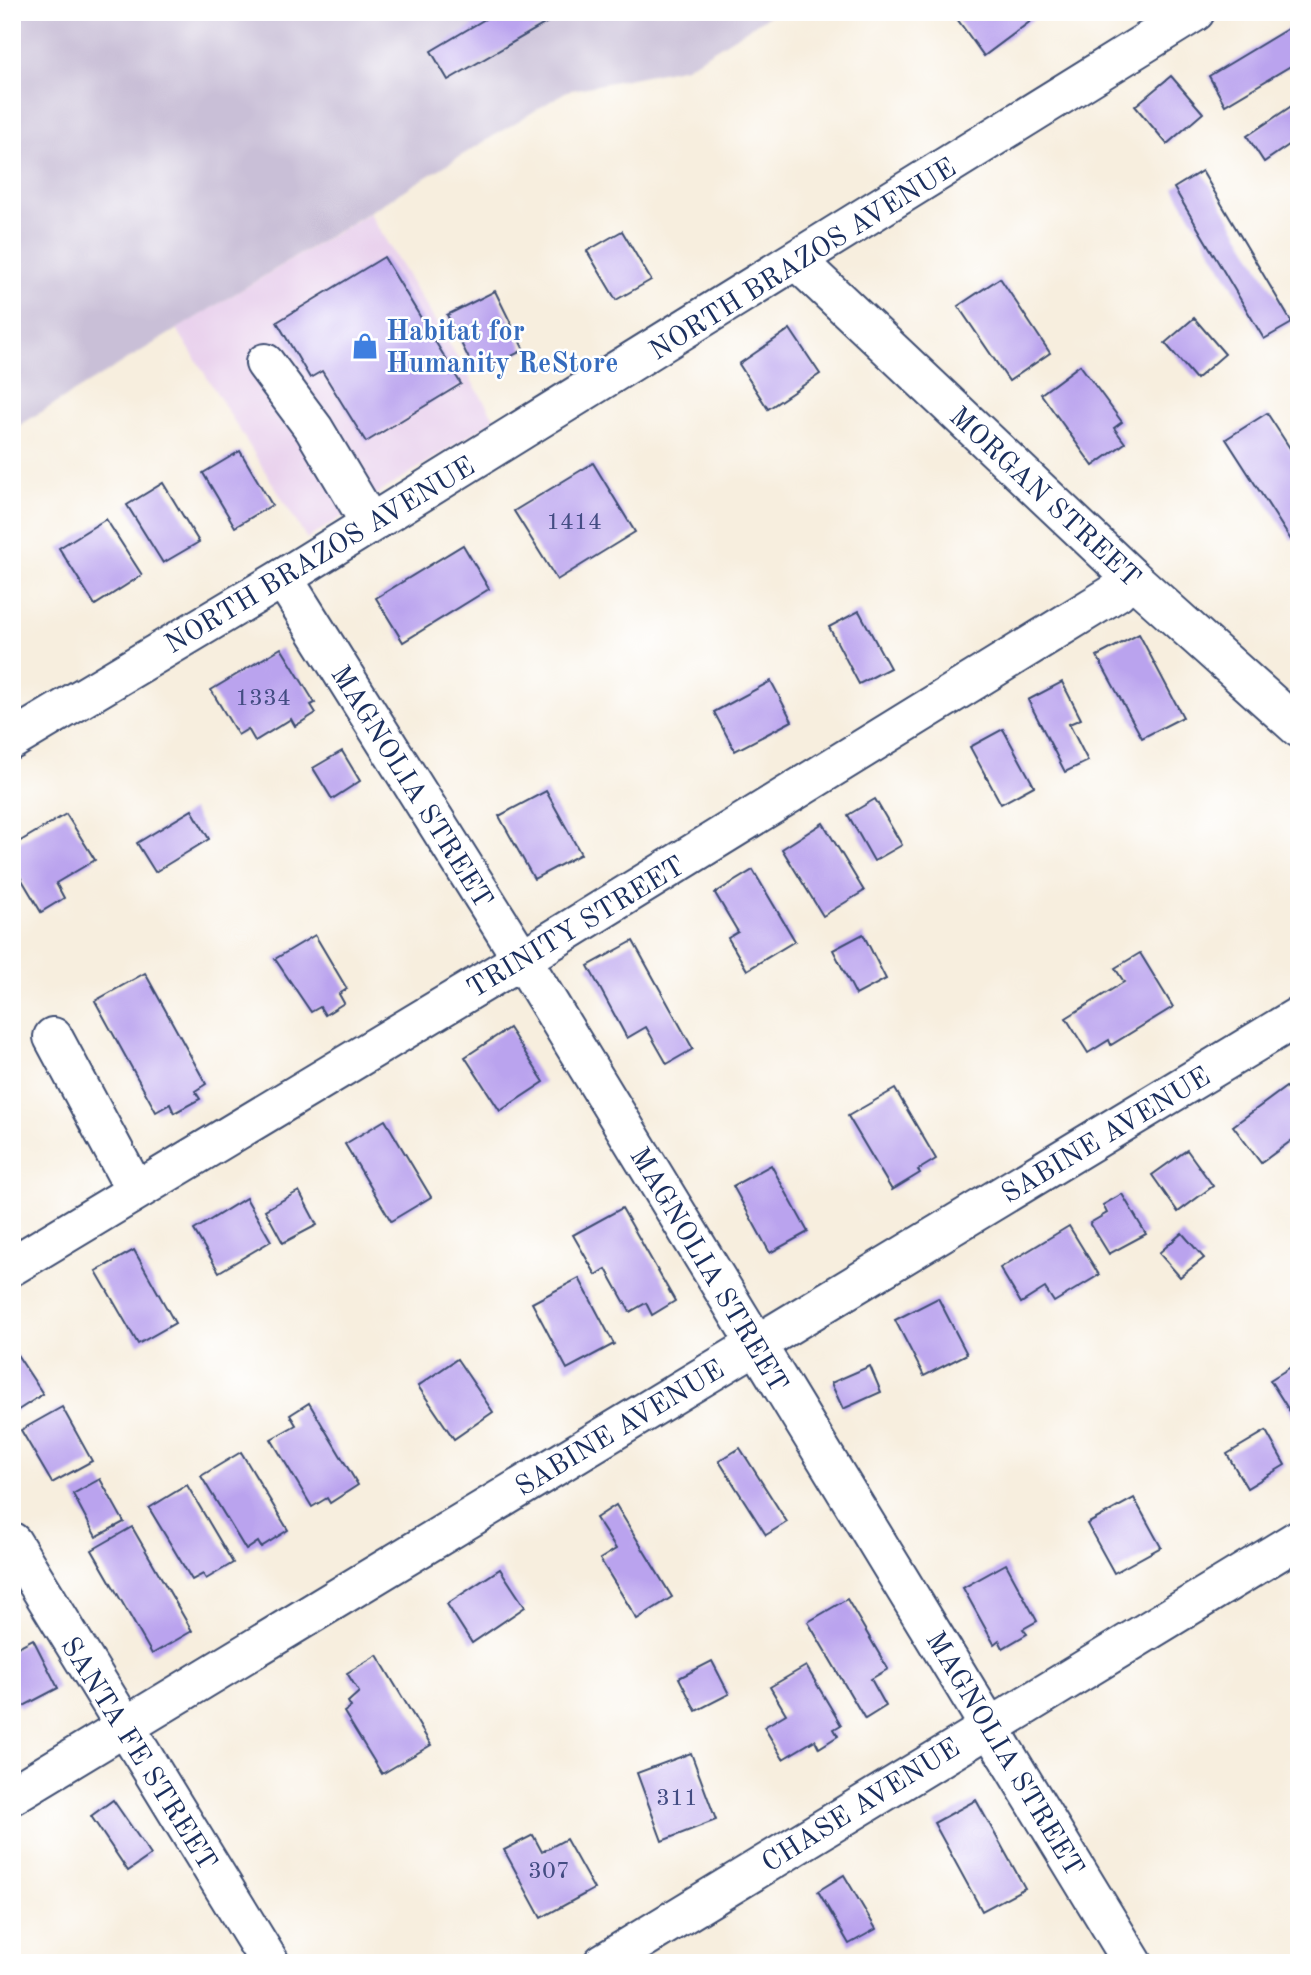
<svg xmlns="http://www.w3.org/2000/svg" width="1311" height="1975" viewBox="0 0 1311 1975" font-family="'Old Standard TT',serif">
  <style>
    .built { fill: #e9d2ed }
    .industrial { fill: #c9bfd7 }
    .building { fill: #baa3ee }
    .lines { fill: none; stroke-linecap: round; stroke-linejoin: round }
    .minor-casing { stroke: #3c4c71; stroke-width: 42 }
    .minor { stroke: #fff; stroke-width: 38 }
    .labels { text-anchor: middle; stroke-width: 5; stroke-linejoin: round; paint-order: stroke }
    .number-label { font-size: 24px; fill: #434c82 }
    .street-label { font-size: 28px; fill: #1b2f5e; stroke: #fff }
    .shop-label { font-size: 28px; font-weight: bold; fill: #366cbe; stroke: #fff; text-anchor: start }
  </style>
  <rect width="100%" height="100%" fill="#fff"/>
  <filter id="ink" filterUnits="userSpaceOnUse"><feTurbulence type="fractalNoise" baseFrequency=".0143" numOctaves="2"/><feDisplacementMap in="SourceGraphic" scale="14" xChannelSelector="R" yChannelSelector="G"/><feConvolveMatrix kernelMatrix="1 2 1 2 8 2 1 2 1" color-interpolation-filters="sRGB"/></filter>
  <filter id="wash" filterUnits="userSpaceOnUse"><feTurbulence type="fractalNoise" baseFrequency=".00686" numOctaves="4" result="noise"/><feDisplacementMap in="SourceGraphic" scale="28" xChannelSelector="R" yChannelSelector="G"/><feGaussianBlur stdDeviation="1.57" result="paint"/><feColorMatrix in="noise" values="0 0 0 0 0 0 0 0 0 0 0 0 0 0 0 0 0 1.4 0 .05"/><feComposite in="paint" operator="in"/></filter>
  <g filter="url(#wash)">
    <rect width="100%" height="100%" fill="#f7eede"/>
    <polygon class="built" points="369,213 495,419 307,539 177,329"/>
    <polygon class="industrial" points="12,12 775,12 686,67 567,91 12,430"/>
    <g id="blocks">
      <g class="building">
        <polygon points="497,12 565,12 448,80 431,51"/>
        <polygon points="952,12 1043,12 984,56"/>
        <polygon points="1299,22 1299,61 1225,105 1209,76"/>
        <polygon points="1171,76 1203,113 1167,144 1135,106"/>
        <polygon points="1299,101 1299,138 1264,162 1247,136"/>
        <polygon points="1202,171 1292,323 1264,339 1174,188"/>
        <polygon points="622,231 651,280 616,300 587,251"/>
        <polygon points="384,257 461,384 366,442 322,371 310,378 277,322"/>
        <polygon points="1000,278 1050,353 1009,381 958,306"/>
        <polygon points="495,291 524,350 476,373 447,315"/>
        <polygon points="1194,318 1225,354 1196,379 1165,343"/>
        <polygon points="790,329 820,374 768,409 739,364"/>
        <polygon points="1080,365 1122,422 1114,428 1125,443 1093,466 1041,394"/>
        <polygon points="1267,413 1299,462 1299,535 1291,540 1226,439"/>
        <polygon points="240,451 272,505 235,527 203,473"/>
        <polygon points="593,463 635,532 557,580 514,511"/>
        <polygon points="163,483 199,542 163,563 127,505"/>
        <polygon points="106,519 142,575 95,605 59,548"/>
        <polygon points="463,545 489,589 403,642 376,598"/>
        <polygon points="859,611 890,668 859,684 829,627"/>
        <polygon points="1139,634 1183,717 1142,738 1097,656"/>
        <polygon points="281,648 315,703 311,705 316,713 295,726 291,719 255,741 248,729 238,735 211,690"/>
        <polygon points="771,681 792,721 735,751 714,712"/>
        <polygon points="1062,682 1081,719 1069,724 1088,761 1065,772 1028,700"/>
        <polygon points="1003,729 1034,786 1001,804 970,747"/>
        <polygon points="342,751 360,781 332,799 313,768"/>
        <polygon points="546,791 581,854 534,879 499,816"/>
        <polygon points="875,799 902,845 874,861 848,815"/>
        <polygon points="192,810 209,839 155,872 137,843"/>
        <polygon points="66,814 95,860 56,883 64,898 41,912 12,863 12,846"/>
        <polygon points="823,823 864,891 823,916 782,849"/>
        <polygon points="753,870 795,941 747,970 728,938 738,932 715,893"/>
        <polygon points="863,934 886,979 856,995 833,950"/>
        <polygon points="315,935 347,989 339,994 344,1003 325,1015 320,1007 311,1012 275,959"/>
        <polygon points="633,941 693,1049 667,1064 646,1027 627,1038 588,966"/>
        <polygon points="1140,953 1173,1007 1111,1045 1109,1040 1088,1053 1066,1018 1124,982 1115,968"/>
        <polygon points="145,973 206,1084 195,1091 200,1099 174,1113 170,1104 156,1112 95,1001"/>
        <polygon points="509,1028 544,1082 500,1111 465,1057"/>
        <polygon points="1286,1087 1299,1105 1299,1135 1261,1163 1233,1126"/>
        <polygon points="895,1089 936,1159 918,1170 920,1173 892,1190 848,1116"/>
        <polygon points="385,1120 431,1197 391,1221 345,1144"/>
        <polygon points="1187,1150 1213,1186 1178,1212 1152,1175"/>
        <polygon points="771,1165 808,1232 770,1253 733,1186"/>
        <polygon points="299,1191 317,1225 283,1243 265,1210"/>
        <polygon points="1122,1194 1146,1234 1109,1254 1090,1223 1107,1213 1103,1205"/>
        <polygon points="246,1198 271,1241 219,1272 194,1230"/>
        <polygon points="622,1208 675,1301 652,1315 646,1303 630,1312 606,1269 596,1275 573,1235"/>
        <polygon points="1069,1226 1099,1275 1054,1302 1045,1288 1021,1303 1000,1268"/>
        <polygon points="1182,1233 1204,1258 1180,1277 1159,1253"/>
        <polygon points="134,1250 175,1323 138,1344 96,1271"/>
        <polygon points="579,1278 614,1344 567,1369 532,1303"/>
        <polygon points="938,1298 967,1354 924,1376 895,1320"/>
        <polygon points="12,1347 43,1394 12,1414"/>
        <polygon points="457,1359 493,1412 454,1439 418,1386"/>
        <polygon points="1299,1362 1299,1426 1270,1380"/>
        <polygon points="870,1366 881,1392 843,1409 831,1383"/>
        <polygon points="309,1403 358,1485 330,1503 327,1498 312,1507 271,1439 296,1425 290,1415"/>
        <polygon points="62,1407 92,1461 52,1483 21,1430"/>
        <polygon points="1266,1431 1285,1465 1247,1488 1227,1454"/>
        <polygon points="740,1448 787,1522 766,1535 719,1461"/>
        <polygon points="241,1452 288,1530 261,1547 258,1542 246,1550 201,1476"/>
        <polygon points="100,1479 124,1522 96,1537 73,1494"/>
        <polygon points="187,1485 233,1563 206,1579 203,1574 192,1580 149,1508"/>
        <polygon points="1134,1498 1161,1547 1114,1573 1087,1524"/>
        <polygon points="616,1505 672,1597 637,1619 600,1559 616,1549 596,1518"/>
        <polygon points="132,1527 192,1631 152,1654 92,1550"/>
        <polygon points="1006,1564 1037,1621 1023,1629 1027,1634 1003,1648 999,1640 994,1644 963,1588"/>
        <polygon points="500,1569 525,1607 472,1643 447,1604"/>
        <polygon points="847,1599 888,1669 871,1679 886,1706 865,1719 808,1622"/>
        <polygon points="33,1639 58,1688 20,1708 18,1704 12,1707 12,1650"/>
        <polygon points="377,1655 431,1745 382,1774 344,1712 351,1707 348,1702 359,1692 347,1673"/>
        <polygon points="712,1661 729,1694 696,1711 679,1678"/>
        <polygon points="806,1666 841,1725 834,1729 838,1736 819,1748 815,1740 783,1759 764,1727 786,1714 770,1687"/>
        <polygon points="691,1753 716,1820 662,1841 637,1773"/>
        <polygon points="113,1800 151,1855 128,1871 91,1816"/>
        <polygon points="976,1800 1025,1888 982,1911 934,1823"/>
        <polygon points="533,1835 542,1852 566,1839 594,1889 541,1918 504,1850"/>
        <polygon points="844,1875 876,1929 849,1944 818,1891"/>
      </g>
    </g>
  </g>
  <g filter="url(#ink)">
    <use href="#blocks" fill-opacity="0" stroke="#3c4c71" stroke-width="2"/>
    <g class="lines">
      <g class="minor-casing">
        <g id="minor">
          <polyline points="797,261 1131,577 1299,728"/>
          <polyline points="265,363 314,429 370,523"/>
          <polyline points="283,578 522,959 1133,1963"/>
          <polyline points="12,740 283,578 1195,12"/>
          <polyline points="53,1037 135,1190"/>
          <polyline points="12,1266 522,959 1117,592 1131,577"/>
          <polyline points="12,1542 270,1963"/>
          <polyline points="12,1795 1299,1016"/>
          <polyline points="603,1963 1299,1539"/>
        </g>
      </g>
      <use href="#minor" class="minor"/>
    </g>
  </g>
  <defs>
    <g id="shop-bare" transform="scale(2.1)"><path d="M-5-2.5h2.3a2.7 3.5 0 0 1 5.4 0H5L5.5 6h-11ZM-1.5-2.5h3a1.5 2.3 0 0 0-3 0Z" fill="#3f7fe0" stroke="#fff" stroke-width="2.5" paint-order="stroke"/></g>
  </defs>
  <g fill-rule="evenodd">
    <use href="#shop-bare" x="365" y="346"/>
  </g>
  <g class="labels">
    <g class="number-label">
      <text x="574" y="529">1414</text>
      <text x="263" y="705">1334</text>
      <text x="677" y="1805">311</text>
      <text x="549" y="1878">307</text>
    </g>
    <g class="street-label">
      <text transform="translate(802 258) rotate(-32)" y="10">NORTH BRAZOS AVENUE</text>
      <text transform="translate(1046 496) rotate(43)" y="10">MORGAN STREET</text>
      <text transform="translate(319 554) rotate(-31)" y="10">NORTH BRAZOS AVENUE</text>
      <text transform="translate(413 786) rotate(58)" y="10">MAGNOLIA STREET</text>
      <text transform="translate(575 926) rotate(-31)" y="10">TRINITY STREET</text>
      <text transform="translate(1105 1134) rotate(-31)" y="10">SABINE AVENUE</text>
      <text transform="translate(710 1269) rotate(59)" y="10">MAGNOLIA STREET</text>
      <text transform="translate(619 1427) rotate(-31)" y="10">SABINE AVENUE</text>
      <text transform="translate(140 1753) rotate(58)" y="10">SANTA FE STREET</text>
      <text transform="translate(1006 1753) rotate(59)" y="10">MAGNOLIA STREET</text>
      <text transform="translate(860 1804) rotate(-32)" y="10">CHASE AVENUE</text>
    </g>
    <g class="shop-label">
      <text x="386" y="340">Habitat for<tspan x="386" dy="32">Humanity ReStore</tspan></text>
    </g>
  </g>
  <rect width="1311" height="1975" fill="none" stroke="#fff" stroke-width="42"/>
</svg>
